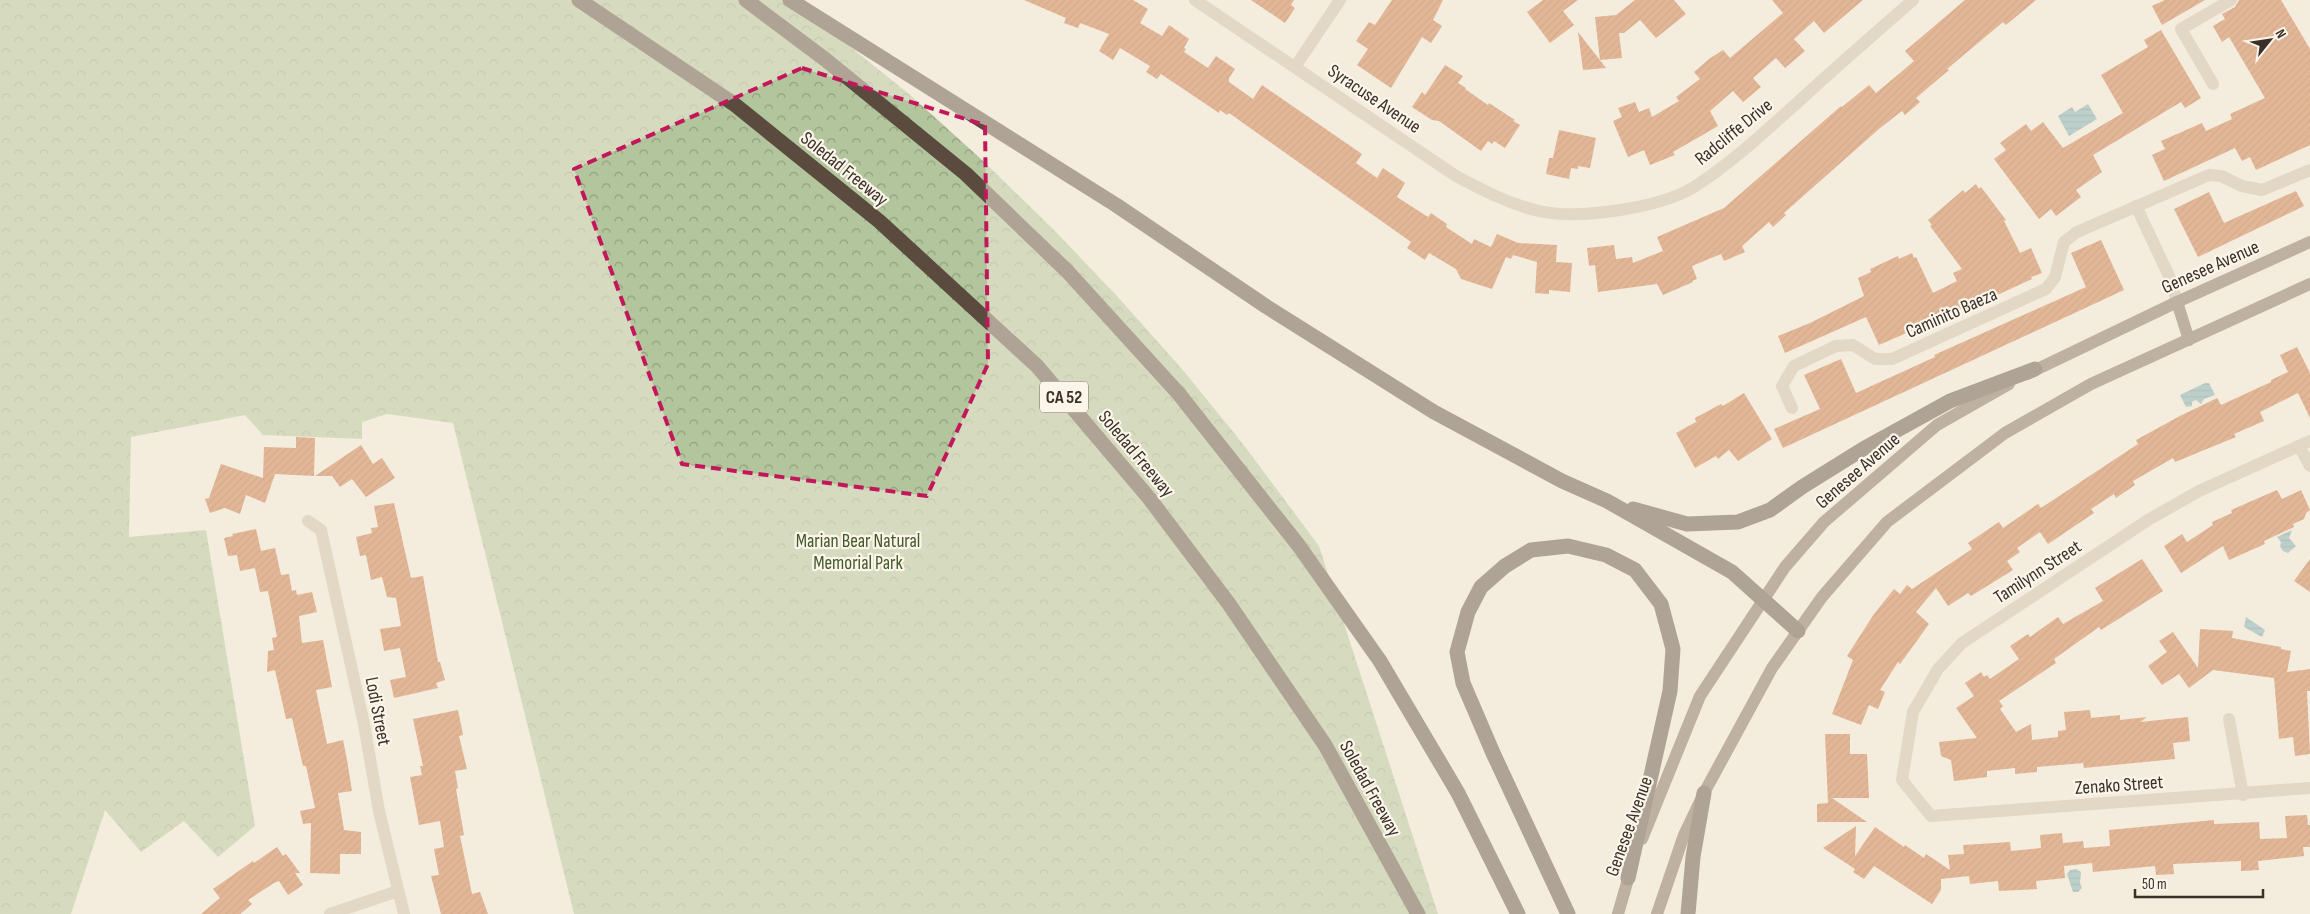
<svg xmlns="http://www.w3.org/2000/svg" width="2310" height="914" viewBox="0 0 2310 914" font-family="'Sofia Sans Condensed',sans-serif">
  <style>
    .park { fill: url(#park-crowns) }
    .water { fill: url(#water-rules) }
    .building { fill: url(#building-hatch) }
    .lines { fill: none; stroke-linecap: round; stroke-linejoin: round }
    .minor { stroke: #cebda8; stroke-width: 12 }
    .major { stroke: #7d6959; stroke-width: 12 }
    .highway { stroke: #5b4b3f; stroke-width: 15 }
    .marked { fill: none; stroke: #c2185b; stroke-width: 4; stroke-dasharray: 10 6; stroke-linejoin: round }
    .labels { text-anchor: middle; stroke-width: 4.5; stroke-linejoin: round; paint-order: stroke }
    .shield { fill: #fbf5ea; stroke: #746b63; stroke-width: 1 }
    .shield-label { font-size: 18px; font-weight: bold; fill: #3a3029 }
    .street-label { font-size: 19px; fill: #3a3029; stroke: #fbf5ea }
    .park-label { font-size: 19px; fill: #435a2a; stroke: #fbf5ea }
  </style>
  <defs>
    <pattern id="park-crowns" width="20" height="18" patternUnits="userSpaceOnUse" patternTransform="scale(1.25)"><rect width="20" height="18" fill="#b2c59c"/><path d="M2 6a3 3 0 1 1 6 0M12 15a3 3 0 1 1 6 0" fill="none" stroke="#92a07f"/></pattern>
    <pattern id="water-rules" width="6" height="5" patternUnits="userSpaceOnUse" patternTransform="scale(1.25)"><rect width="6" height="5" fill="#7aabb4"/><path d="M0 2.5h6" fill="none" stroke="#658c92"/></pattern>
    <pattern id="building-hatch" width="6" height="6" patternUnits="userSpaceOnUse" patternTransform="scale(1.25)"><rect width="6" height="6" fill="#ce7341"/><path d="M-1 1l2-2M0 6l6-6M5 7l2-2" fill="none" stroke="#a85f36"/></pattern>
  </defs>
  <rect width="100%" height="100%" fill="#f4ecdd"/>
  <polygon class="park" points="0,0 792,0 909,94 981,159 1053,229 1117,296 1182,369 1243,444 1319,546 1438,914 574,914 453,423 387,414 362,422 362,439 263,435 245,415 131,437 129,537 206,530 255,826 218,857 184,821 141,852 105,810 71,914 0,914"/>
  <g class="water">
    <polygon points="2088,104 2097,119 2069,136 2058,116 2072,107 2075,112"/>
    <polygon points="2205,383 2209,383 2215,395 2204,399 2201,404 2196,400 2192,402 2192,406 2186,407 2180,395"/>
    <polygon points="2292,530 2289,538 2296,546 2288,553 2283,551 2280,546 2281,542 2277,537"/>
    <polygon points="2246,617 2265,630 2262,637 2244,627"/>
    <polygon points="2076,869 2081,872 2080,883 2082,888 2078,892 2073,892 2067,874 2070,870"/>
  </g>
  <g class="building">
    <polygon points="1024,0 1133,0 1148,9 1140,23 1162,36 1169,25 1189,39 1184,48 1186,49 1184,52 1208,68 1216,56 1235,69 1229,78 1229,82 1253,99 1262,85 1362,154 1356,163 1377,178 1383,168 1405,183 1397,197 1428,217 1431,213 1447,224 1446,227 1472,244 1474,239 1491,247 1497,234 1518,243 1557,245 1556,262 1572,263 1570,292 1549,290 1549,294 1535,293 1537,262 1513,255 1511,259 1506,257 1492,289 1461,279 1456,269 1429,253 1425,260 1407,248 1411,242 1229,113 1227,115 1220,110 1219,113 1161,74 1157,79 1146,72 1150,66 1120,48 1113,60 1099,51 1109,34 1080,23 1078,28 1064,23 1066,18"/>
    <polygon points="1251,0 1294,0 1291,5 1295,8 1285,23"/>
    <polygon points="1392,0 1443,0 1433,20 1442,26 1431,43 1422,37 1391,88 1357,65 1368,49 1356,41 1369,22 1375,25"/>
    <polygon points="1543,0 1578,0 1563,11 1574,25 1550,43 1527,12"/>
    <polygon points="1635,0 1674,0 1686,14 1656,38 1640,20 1624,33 1619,33 1622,58 1600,60 1595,17 1616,15"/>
    <polygon points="1772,0 1863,0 1824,33 1814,21 1794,39 1805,51 1785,68 1776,58 1753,78 1761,87 1743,102 1733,91 1710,111 1718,126 1673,152 1675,155 1650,165 1644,150 1628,157 1613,121 1622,117 1618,108 1635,102 1639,112 1649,108 1652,117 1679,101 1676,97 1700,79 1694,72 1709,59 1723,50 1730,58 1783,13"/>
    <polygon points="1965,0 2036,0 2006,25 2003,22 1947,69 1949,70 1916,98 1920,102 1905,115 1902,111 1880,128 1784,213 1786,215 1773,227 1769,222 1742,246 1745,252 1724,261 1721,254 1692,266 1697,279 1692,281 1693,282 1663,295 1657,284 1598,292 1595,265 1589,266 1587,248 1614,245 1616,259 1632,257 1633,263 1663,251 1657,237 1724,208 1841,106 1842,107 1869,85 1876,93 1900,73 1914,61 1905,51"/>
    <polygon points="2165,0 2205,0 2162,25 2152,6"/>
    <polygon points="2239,0 2281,0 2310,49 2310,145 2256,170 2250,157 2242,161 2235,148 2164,181 2152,155 2165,149 2161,141 2202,123 2206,131 2232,119 2230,114 2265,98 2229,37 2222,42 2213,26 2225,19 2222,14 2235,7"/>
    <polygon points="2161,30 2201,98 2185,108 2181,102 2093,155 2102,172 2076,190 2081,197 2056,216 2051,209 2039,219 1994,159 2006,150 2000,143 2026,124 2031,131 2043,122 2063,148 2123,113 2101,75 2148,47 2144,40"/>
    <polygon points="1578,32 1606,68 1583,70"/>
    <polygon points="1445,65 1463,76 1458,83 1466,88 1465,89 1488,105 1489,103 1515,120 1513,121 1520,125 1505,148 1494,141 1492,144 1488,141 1481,151 1439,121 1432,120 1412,107 1422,92 1425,95"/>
    <polygon points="1559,130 1596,138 1590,168 1578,166 1578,169 1571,168 1569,179 1546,174 1549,158 1553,158"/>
    <polygon points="1976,184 1979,189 1981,187 2006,220 2004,221 2020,253 2031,248 2042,273 2031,277 2032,279 1969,308 1968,306 1879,345 1866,317 1785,353 1778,336 1810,323 1864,296 1858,278 1871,272 1870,269 1898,256 1899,259 1912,253 1914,258 1916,257 1933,293 1957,281 1953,273 1962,269 1930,226 1932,225 1928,220 1963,190 1965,193"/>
    <polygon points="2296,191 2304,206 2198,257 2174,209 2209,192 2224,223"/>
    <polygon points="2101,240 2124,290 1783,448 1774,429 1820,409 1804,375 1841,359 1856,393 1935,357 1934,355 2086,287 2071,253"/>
    <polygon points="2297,347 2310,373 2310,418 2298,393 2260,412 2264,421 2234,434 2236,437 2175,462 2173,458 2133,481 2135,485 2116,498 2114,494 2091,509 2094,513 2048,544 2040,532 2017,548 2020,552 2007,561 2013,570 1971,596 1968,593 1948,606 1936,588 1916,612 1929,624 1900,664 1898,662 1880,690 1885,692 1878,709 1869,705 1861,725 1832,714 1853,660 1847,656 1874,614 1894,589 1900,594 1907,585 1912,589 1972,549 1968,543 1999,522 2003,528 2038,504 2041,508 2138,444 2136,440 2180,416 2217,398 2221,405 2271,382 2271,380 2288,372 2280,355"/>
    <polygon points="1744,393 1772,439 1738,461 1729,450 1718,459 1716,456 1695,468 1676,433 1696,422 1695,418 1721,404 1723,406"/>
    <polygon points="296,437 315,438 314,476 275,474 265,503 246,495 240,514 225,508 210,513 205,499 209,498 221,464 263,478 264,447 296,448"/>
    <polygon points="361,445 373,464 382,458 395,478 366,497 352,479 340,487 332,476 315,476"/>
    <polygon points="2277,490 2282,499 2301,490 2310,510 2306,513 2304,519 2293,524 2294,527 2264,541 2265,544 2229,560 2223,546 2181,573 2164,546 2182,534 2187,542 2213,525 2212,522 2232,513 2231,510"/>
    <polygon points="394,503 411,578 423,576 438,662 440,662 445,680 436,683 438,688 394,698 390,680 406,677 400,648 384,651 380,629 401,626 396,598 387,597 382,577 371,580 366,555 360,556 356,537 372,533 371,528 378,527 374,506"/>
    <polygon points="256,529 261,551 275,548 281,575 289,574 292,591 296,590 297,595 312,592 317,612 299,616 302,643 323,640 332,687 316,690 327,744 343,740 347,760 352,791 338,793 344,830 361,832 361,854 340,854 340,874 310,873 311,823 303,824 300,811 315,808 306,766 303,766 292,718 286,719 275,670 267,672 268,651 274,650 272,638 277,637 268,591 260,592 255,568 240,571 237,555 228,556 224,538 233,536 232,534"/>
    <polygon points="2142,559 2163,591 2101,630 2099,627 2054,659 2056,663 1999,701 2003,706 2000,709 2016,732 2031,724 2032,740 2058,737 2058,731 2066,730 2064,712 2090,710 2091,718 2120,715 2120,720 2147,717 2140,722 2188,717 2190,741 2173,743 2175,759 2084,768 2083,763 2037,767 2037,772 2015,774 2015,768 1987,771 1987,777 1954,781 1951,760 1941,756 1939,742 1977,738 1956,708 1974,696 1965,683 1981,672 1984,677 1987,675 1990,679 2019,659 2010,646 2028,634 2030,637 2058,617 2063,624 2103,601 2095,588"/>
    <polygon points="2310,559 2310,592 2294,581"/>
    <polygon points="2200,629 2233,631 2232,638 2281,647 2281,649 2291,651 2287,672 2310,669 2310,691 2307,691 2310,754 2295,756 2293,737 2279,739 2274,678 2213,670 2189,688 2179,674 2162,685 2148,666 2167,652 2159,641 2173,632 2198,668"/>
    <polygon points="458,710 463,735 459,736 467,769 455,771 458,788 456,789 464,835 460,836 472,894 480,892 488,914 441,914 431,876 439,875 434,849 444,847 440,821 419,825 410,777 422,775 420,766 423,766 413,719"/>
    <polygon points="1825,734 1850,734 1850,754 1867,754 1869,798 1832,798 1867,822 1817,822 1817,804 1828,803"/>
    <polygon points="2307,815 2308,825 2310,825 2310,847 2303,847 2304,856 2258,861 2259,870 2241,871 2241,861 2173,864 2174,874 2156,875 2155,866 2093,872 2092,863 2064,866 2065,878 2036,881 2037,889 1999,891 1998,881 1970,884 1969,876 1941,879 1941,890 1932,904 1874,866 1864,879 1853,872 1855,869 1823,848 1856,826 1855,856 1875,827 1904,847 1905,845 1924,858 1926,854 1950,870 1948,855 1964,854 1963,845 2010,842 2011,851 2041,848 2040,835 2062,833 2063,843 2083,841 2084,848 2110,846 2109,830 2214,820 2214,824 2259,822 2260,839 2287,838 2285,816"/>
    <polygon points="277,847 283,856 286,854 300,873 295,873 303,885 288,895 279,881 274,883 248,900 252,904 240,914 201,914 220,898 213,889 253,861 254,863"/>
  </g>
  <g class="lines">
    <g class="minor">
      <path d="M1195 0 1456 176C1482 190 1509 204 1539 211 1578 220 1660 208 1694 187 1732 163 1764 132 1797 103 1835 68 1874 34 1913 0"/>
      <polyline points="1295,67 1340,0"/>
      <polyline points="2213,84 2181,29 2231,0"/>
      <polyline points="2136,206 2170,278 2177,302"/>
      <polyline points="1792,408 1782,386 1794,366 1836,346 1853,345 1875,359 1892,359 2046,289 2055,277 2064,242 2077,232 2209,175 2221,176 2242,186 2262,190 2310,170"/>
      <polyline points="2310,441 2199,491 2148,520 1962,643 1938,669 1913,712 1902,780 1931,816 2310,788"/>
      <polyline points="2299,446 2310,466"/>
      <polyline points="308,521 321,530 364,724 379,811 404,914"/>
      <polyline points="2229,719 2243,795"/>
      <polyline points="330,914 398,891"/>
    </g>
    <g class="major">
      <polyline points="2177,302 2189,340"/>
      <polyline points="2027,374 2177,302 2310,242"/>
      <polyline points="1642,839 1700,696 1785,567 1824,522 1937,425 2009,384"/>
      <polyline points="1618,914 1631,869"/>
      <polyline points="1657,914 1684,835 1704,793 1772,668 1822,597 1887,522 2005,433 2091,384 2310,284"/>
    </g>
    <g class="highway">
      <polyline points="579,0 734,104 879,221 1037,366 1149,498 1229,604 1325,745 1418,914"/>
      <polyline points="746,0 826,60 966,174 1068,272 1179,394 1299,546 1380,661 1458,793 1518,914"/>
      <polyline points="790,0 1116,205 1267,307 1434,412 1562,481 1607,501 1732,572 1798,631"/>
      <polyline points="1633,509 1687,524 1738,522 1770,510 1802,487 1863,449 1950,401 2035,369"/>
      <polyline points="1568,914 1493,753 1463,683 1457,652 1468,612 1481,587 1505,566 1531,550 1568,546 1606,555 1635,570 1661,604 1673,649 1670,691 1628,878"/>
      <polyline points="1688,914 1693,857 1704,793"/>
    </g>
  </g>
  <path d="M0 0H2310V914H0ZM802 68 985 125 988 364 927 496 682 464 574 169Z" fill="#f4ecdd" fill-opacity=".55" fill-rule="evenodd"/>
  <path class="marked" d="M802 68 985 125 988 364 927 496 682 464 574 169Z"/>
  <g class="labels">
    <rect class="shield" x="1040" y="381.5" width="48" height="31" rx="4"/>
    <g class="shield-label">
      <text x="1064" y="403">CA 52</text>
    </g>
    <g class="street-label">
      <text transform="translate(1375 98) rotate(34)" y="7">Syracuse Avenue</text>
      <text transform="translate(1733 131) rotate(-39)" y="7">Radcliffe Drive</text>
      <text transform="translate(845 168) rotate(39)" y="7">Soledad Freeway</text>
      <text transform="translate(2210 266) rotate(-24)" y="7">Genesee Avenue</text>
      <text transform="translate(1951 312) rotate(-24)" y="7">Caminito Baeza</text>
      <text transform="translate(1137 453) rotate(50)" y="7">Soledad Freeway</text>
      <text transform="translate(1857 470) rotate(-41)" y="7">Genesee Avenue</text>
      <text transform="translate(2037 571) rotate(-33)" y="7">Tamilynn Street</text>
      <text transform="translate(379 711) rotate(79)" y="7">Lodi Street</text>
      <text transform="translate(2119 784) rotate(-4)" y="7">Zenako Street</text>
      <text transform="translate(1371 788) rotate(61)" y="7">Soledad Freeway</text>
      <text transform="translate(1628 826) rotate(-70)" y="7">Genesee Avenue</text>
    </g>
    <g class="park-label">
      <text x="858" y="547">Marian Bear Natural<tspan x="858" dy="22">Memorial Park</tspan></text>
    </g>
  </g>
  <g transform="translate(2270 40) rotate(60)" stroke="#fbf5ea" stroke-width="4" paint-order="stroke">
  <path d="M0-4L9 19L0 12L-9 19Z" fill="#3a3029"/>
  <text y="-8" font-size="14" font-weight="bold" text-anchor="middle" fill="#3a3029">N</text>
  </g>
  <path d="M2135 889v8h128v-8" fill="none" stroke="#3a3029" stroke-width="2.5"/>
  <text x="2142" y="889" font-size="15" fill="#3a3029" stroke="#fbf5ea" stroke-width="4" paint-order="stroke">50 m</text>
</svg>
